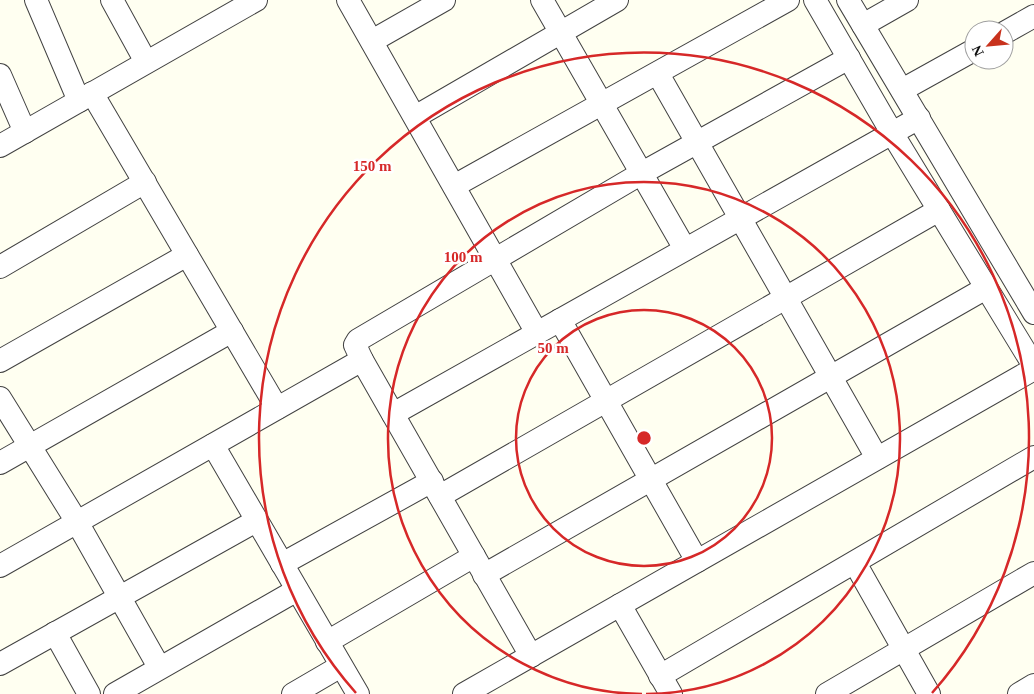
<svg xmlns="http://www.w3.org/2000/svg" width="1034" height="694" viewBox="0 0 1034 694" font-family="Georgia,serif">
  <style>
    .lines { fill: none; stroke-linecap: round; stroke-linejoin: round }
    .minor-casing { stroke: #424242; stroke-width: 24 }
    .minor { stroke: #fff; stroke-width: 22 }
    .ring { fill: none; stroke: #d62828; stroke-width: 2.5 }
    .centre { fill: #d62828; stroke: #fff; stroke-width: 2.5 }
    .ring-label { font-size: 15px; text-anchor: middle; font-weight: bold; fill: #d62828; stroke: #fff; stroke-width: 5; stroke-linejoin: round; paint-order: stroke }
  </style>
  <rect width="100%" height="100%" fill="#fffff1"/>
  <g class="lines">
    <g class="minor-casing">
      <g id="minor">
        <polyline points="36,0 79,101"/>
        <polyline points="112,0 146,62"/>
        <polyline points="348,0 537,333"/>
        <polyline points="542,0 685,249"/>
        <polyline points="815,0 892,133 1034,366"/>
        <polyline points="848,0 1034,313"/>
        <polyline points="863,25 907,0"/>
        <polyline points="1004,33 1034,16"/>
        <polyline points="372,41 444,0"/>
        <polyline points="658,74 877,458"/>
        <polyline points="0,75 25,132"/>
        <polyline points="902,90 974,50"/>
        <polyline points="92,93 277,408"/>
        <polyline points="415,117 617,0"/>
        <polyline points="0,146 256,0"/>
        <polyline points="454,186 788,0"/>
        <polyline points="0,267 145,182"/>
        <polyline points="560,320 697,561"/>
        <polyline points="0,361 187,255"/>
        <polyline points="0,398 77,522 159,667"/>
        <polyline points="393,414 919,118"/>
        <polyline points="213,445 358,694"/>
        <polyline points="0,463 232,331"/>
        <polyline points="440,496 939,210"/>
        <polyline points="855,563 929,694"/>
        <polyline points="282,564 432,481"/>
        <polyline points="0,566 362,360"/>
        <polyline points="484,575 986,288"/>
        <polyline points="620,605 671,694"/>
        <polyline points="55,633 89,694"/>
        <polyline points="327,642 474,556"/>
        <polyline points="531,656 362,360 355,345 358,340 642,173 849,58"/>
        <polyline points="0,664 256,521"/>
        <polyline points="660,676 1034,457"/>
        <polyline points="115,694 297,590"/>
        <polyline points="293,694 341,666"/>
        <polyline points="464,694 1034,369"/>
        <polyline points="827,694 1034,573"/>
        <polyline points="1019,694 1034,685"/>
      </g>
    </g>
    <use href="#minor" class="minor"/>
  </g>
  <g class="ring">
    <circle cx="644" cy="438" r="128"/>
    <path d="M642 694A256 256 0 1 1 646 694"/>
    <path d="M356 693A385 385 0 1 1 932 693"/>
  </g>
  <circle cx="644" cy="438" r="8" class="centre"/>
  <g class="ring-label">
    <text x="372" y="171">150 m</text>
    <text x="463" y="262">100 m</text>
    <text x="553" y="353">50 m</text>
  </g>
  <g transform="translate(989 45) rotate(243)"><circle r="24" fill="#ffffff" stroke="#9f9f9f"/>
  <path d="M0-4L9 19L0 12L-9 19Z" fill="#c8321d"/>
  <text y="-8" font-size="14" font-weight="bold" text-anchor="middle" fill="#0f0f0f">N</text>
  </g>
</svg>
